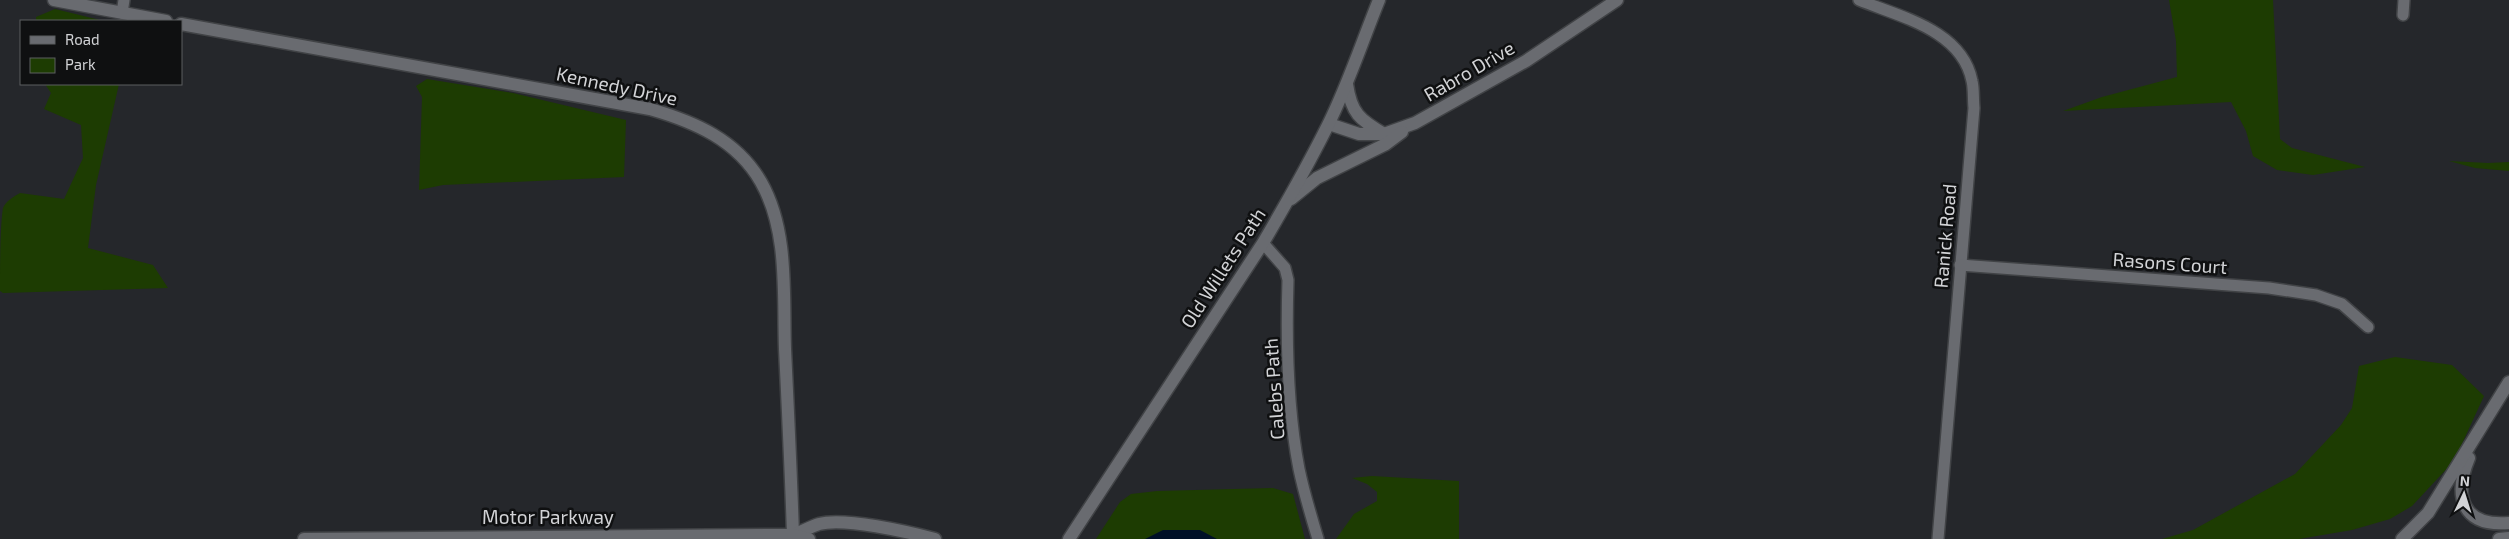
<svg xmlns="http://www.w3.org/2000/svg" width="2509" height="539" viewBox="0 0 2509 539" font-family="'Exo 2',sans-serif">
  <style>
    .green { fill: #1d3c02 }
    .water { fill: #001027 }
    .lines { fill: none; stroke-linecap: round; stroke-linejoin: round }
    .minor-casing { stroke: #414346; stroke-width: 14 }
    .tertiary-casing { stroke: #414346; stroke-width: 15 }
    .secondary-casing { stroke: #414346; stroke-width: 15 }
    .minor { stroke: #696b70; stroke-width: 11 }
    .tertiary { stroke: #696b70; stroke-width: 12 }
    .secondary { stroke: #696b70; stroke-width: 12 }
    .labels { text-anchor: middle; stroke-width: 5; stroke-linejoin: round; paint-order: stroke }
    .street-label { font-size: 19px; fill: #d2d3d6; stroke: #0f1011 }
  </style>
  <rect width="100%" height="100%" fill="#25272b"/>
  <g class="green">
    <polygon points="2169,0 2273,0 2280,139 2292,148 2365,167 2313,175 2277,170 2253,156 2246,131 2231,102 2063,111 2102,97 2177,77 2176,41"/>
    <polygon points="55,9 104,21 36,21 36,17"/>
    <polygon points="427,79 513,93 626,120 624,177 443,185 419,190 422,97 416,86"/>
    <path d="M45 84H119L96 185 88 248 153 265 168 288 3 293 0 291C0 271 0 225 3 208 6 201 13 197 20 193L64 199 83 158 81 125 44 109 51 93Z"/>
    <polygon points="2449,161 2488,163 2509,162 2509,171 2475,168"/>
    <polygon points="2395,357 2452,365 2484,396 2454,461 2412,506 2390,519 2352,530 2299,539 2162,539 2193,530 2295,474 2341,425 2352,408 2359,366"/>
    <polygon points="1372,476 1459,481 1459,539 1336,539 1354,514 1377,501 1377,492 1367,484 1352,478"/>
    <polygon points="1273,488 1293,494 1305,539 1096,539 1120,502 1131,494 1157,491"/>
  </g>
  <polygon class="water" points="1163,530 1200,530 1217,539 1145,539"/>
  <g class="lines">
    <g class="minor-casing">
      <g id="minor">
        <path d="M1859 0C1900 17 1962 30 1972 81 1974 89 1973 99 1974 108L1938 539"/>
        <polyline points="122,13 124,0"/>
        <polyline points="2403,15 2404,0"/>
        <path d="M1263 243 1285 268 1288 280C1286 342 1287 407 1299 469 1304 493 1311 516 1318 539"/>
        <polyline points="1960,265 2269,288 2316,295 2342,304 2368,327"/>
      </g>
    </g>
    <g class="tertiary-casing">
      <g id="tertiary">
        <polyline points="54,0 166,21"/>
        <path d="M181 24 650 109C695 122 737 140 761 182 789 231 783 295 785 349 788 411 791 473 793 535"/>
        <path d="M2469 458C2453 496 2462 527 2509 523"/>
        <polyline points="2402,539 2428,513 2509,382"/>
      </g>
    </g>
    <g class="secondary-casing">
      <g id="secondary">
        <path d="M1347 84C1351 113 1360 120 1384 134"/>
        <polyline points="1329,124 1359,134 1384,134 1415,123 1526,61 1617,0"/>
        <polyline points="1291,199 1317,178 1386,144 1402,132"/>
        <path d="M793 535C801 532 810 527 819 524 844 517 908 532 935 539"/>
        <polyline points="304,539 771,535 793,535 809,539"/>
        <path d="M1069 539 1263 243C1286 204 1308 165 1328 125 1348 85 1362 42 1379 0"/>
        <polyline points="2499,539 2509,538"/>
      </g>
    </g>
    <use href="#minor" class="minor"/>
    <use href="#tertiary" class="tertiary"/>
    <use href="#secondary" class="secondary"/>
  </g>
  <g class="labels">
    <g class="street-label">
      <text transform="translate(1469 71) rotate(-30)" y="7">Rabro Drive</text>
      <text transform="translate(617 86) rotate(12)" y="7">Kennedy Drive</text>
      <text transform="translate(1945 236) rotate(-85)" y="7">Ranick Road</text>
      <text transform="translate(2170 263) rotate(4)" y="7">Rasons Court</text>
      <text transform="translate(1223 268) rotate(-57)" y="7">Old Willets Path</text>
      <text transform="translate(1274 389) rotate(-94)" y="7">Calebs Path</text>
      <text x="548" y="524">Motor Parkway</text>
    </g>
  </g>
  <rect x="20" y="20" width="162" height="65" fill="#0f1011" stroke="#5d5e60"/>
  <rect x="30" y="36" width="25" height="8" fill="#696b70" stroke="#5d5e60"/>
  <text x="65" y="45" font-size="15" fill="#d2d3d6">Road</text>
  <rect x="30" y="58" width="25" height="15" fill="#1d3c02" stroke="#5d5e60"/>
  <text x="65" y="70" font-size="15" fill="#d2d3d6">Park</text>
  <g transform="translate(2464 494) rotate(4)" stroke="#0f1011" stroke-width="4" paint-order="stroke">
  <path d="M0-4L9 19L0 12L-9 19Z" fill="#d2d3d6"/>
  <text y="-8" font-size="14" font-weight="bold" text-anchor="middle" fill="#d2d3d6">N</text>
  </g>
</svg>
